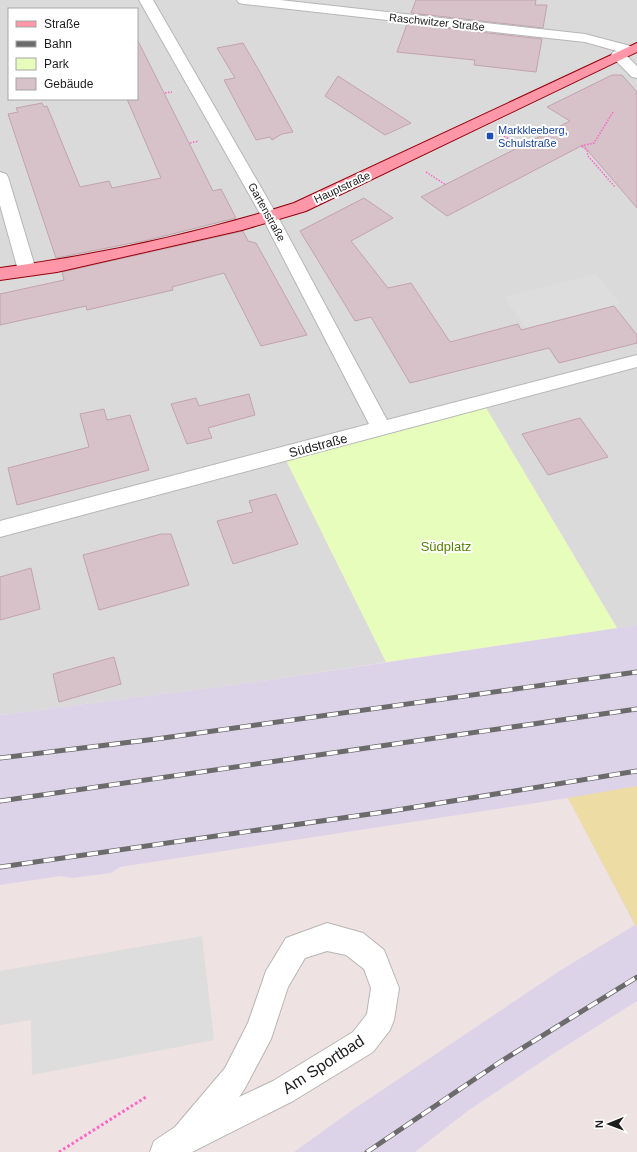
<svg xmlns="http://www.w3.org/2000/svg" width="637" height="1152" viewBox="0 0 637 1152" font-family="Helvetica,sans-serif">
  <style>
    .residential { fill: #dbdadb; fill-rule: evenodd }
    .industrial { fill: #ddd3e9 }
    .grass { fill: #eddda4 }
    .park { fill: #e6fdbb }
    .parking { fill: #ddd }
    .building { fill: #d6c2c8; stroke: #c2a3ac }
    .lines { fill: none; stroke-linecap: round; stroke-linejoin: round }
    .minor-casing { stroke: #b6b6b6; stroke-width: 2 }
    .major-casing { stroke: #96000a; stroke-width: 2 }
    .path-far1 { stroke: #ff63c6; stroke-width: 1.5; stroke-dasharray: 1.5 1.5; stroke-linecap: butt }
    .path { stroke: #ff63c6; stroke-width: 3; stroke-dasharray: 2.5 2.5; stroke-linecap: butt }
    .minor { fill: #fff; fill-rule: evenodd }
    .major { fill: #ff97a9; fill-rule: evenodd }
    .rail-casing { stroke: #6b6b6b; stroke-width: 5 }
    .rail { stroke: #fff; stroke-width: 3.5; stroke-dasharray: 11; stroke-linecap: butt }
    .transit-dot { fill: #1a4fb4; stroke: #fff; stroke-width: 1.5 }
    .labels { text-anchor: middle; stroke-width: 4; stroke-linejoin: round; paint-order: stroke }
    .far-street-label { font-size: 11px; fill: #1d1d1d; stroke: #fff }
    .far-transit-label { font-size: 11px; fill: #164399; stroke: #fff; text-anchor: start }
    .street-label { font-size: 13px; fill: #1d1d1d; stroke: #fff }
    .park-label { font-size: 13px; fill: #568304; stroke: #fff }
    .near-street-label { font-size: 16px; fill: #1d1d1d; stroke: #fff }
  </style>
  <rect width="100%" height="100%" fill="#efe2e3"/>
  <path class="residential" d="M0 0H637V625L617 628 494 422 283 454 386 662 256 682 0 715ZM9 9H137V99H9Z"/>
  <polygon class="industrial" points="637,625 637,1001 550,1056 469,1110 415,1152 294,1152 351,1111 561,970 635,925 568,798 120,867 111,873 72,878 61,876 0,885 0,715 256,682"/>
  <polygon class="grass" points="637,786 637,928 568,798"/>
  <polygon class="park" points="482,401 617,628 386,662 283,454"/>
  <g class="parking">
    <polygon points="596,274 620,304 526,328 504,297"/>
    <polygon points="202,936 214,1040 32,1075 31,1020 0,1025 0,971"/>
  </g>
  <g class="building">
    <polygon points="416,0 536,0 535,5 547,5 543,28 411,13"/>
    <polygon points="407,24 542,39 536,72 474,65 475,60 397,52"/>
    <polygon points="137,39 213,191 221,189 236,218 148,240 56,258 8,114 18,112 16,108 42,103 44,107 47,106 80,187 109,181 112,188 161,178 127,99 137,99"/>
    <polygon points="243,43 261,74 293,132 282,134 272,140 270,137 256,140 224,80 235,78 217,48"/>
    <polygon points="612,75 622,75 637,92 637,208 583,145 447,216 421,197 570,121 547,107"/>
    <polygon points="338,76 411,123 385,135 325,96"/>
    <polygon points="364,198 393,218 351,241 388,288 411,283 450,342 518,324 521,330 614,306 637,335 637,343 559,363 549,348 410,383 371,317 355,321 300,231"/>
    <polygon points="243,231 248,241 256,243 307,335 261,346 224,273 172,287 173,290 87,310 86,306 0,325 0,294 64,280 62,272"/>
    <polygon points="249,394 255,415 208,428 212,438 187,444 171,404 196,398 199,406"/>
    <polygon points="104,409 107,420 130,415 149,470 17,505 8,468 89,447 80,414"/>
    <polygon points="580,418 608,457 548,475 522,434"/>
    <polygon points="276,494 298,544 233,564 217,521 253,512 249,501"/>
    <polygon points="161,534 171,534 189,585 99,610 83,555"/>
    <polygon points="31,568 40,609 0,620 0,577"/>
    <polygon points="114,657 121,684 59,702 53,674"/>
  </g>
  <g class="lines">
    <g class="minor-casing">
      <g id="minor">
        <polygon points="139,0 153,0 278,217 387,420 637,355 637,367 0,537 0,521 369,424 262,217"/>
        <polygon points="237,0 280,0 585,34 634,47 636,50 634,53 624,53 637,66 637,78 632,77 613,58 611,55 613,52 617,51 585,42 244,4 239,3"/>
        <polygon points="0,172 6,174 8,177 36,270 33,274 27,276 21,274 18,270 0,205"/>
        <path d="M327 923 363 933 384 950 399 988 394 1020 390 1030 373 1052 293 1101 192 1152H150L154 1141 175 1127 225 1068 248 1023 266 971 286 938ZM327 951 346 955 364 969 371 988 367 1014 353 1032 273 1081 239 1097 245 1088 271 1039 288 987 305 958Z"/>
      </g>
    </g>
    <g class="major-casing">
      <path id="major" d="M637 43V52L306 211 242 230 57 272 0 280V268C99 255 199 233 294 203Z"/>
    </g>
    <g class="path-far1">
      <polyline points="165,93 172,92"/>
      <polyline points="613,112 594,143 581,146 587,150 588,156 615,187"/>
      <polyline points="504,136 521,146"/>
      <polyline points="190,143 199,141"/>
      <polyline points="426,172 446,185"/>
    </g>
    <polyline class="path" points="59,1152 146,1097"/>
    <use href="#minor" class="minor"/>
    <use href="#major" class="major"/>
    <g class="rail-casing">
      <g id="rail">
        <polyline points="0,758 156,739 637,672"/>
        <polyline points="0,801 637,709"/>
        <polyline points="0,867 391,811 637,771"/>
        <polyline points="367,1152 500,1062 637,977"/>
      </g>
    </g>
    <use href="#rail" class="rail"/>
  </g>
  <rect class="transit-dot" x="486" y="132" width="8" height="8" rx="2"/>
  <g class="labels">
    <g class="far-street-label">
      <text transform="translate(437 22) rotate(6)" y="4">Raschwitzer Straße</text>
      <text transform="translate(342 187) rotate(-25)" y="4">Hauptstraße</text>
      <text transform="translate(267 212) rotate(61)" y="4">Gartenstraße</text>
    </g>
    <g class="far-transit-label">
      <text x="498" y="134">Markkleeberg,<tspan x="498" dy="13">Schulstraße</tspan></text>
    </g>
    <g class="street-label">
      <text transform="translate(318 445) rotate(-15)" y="5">Südstraße</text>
    </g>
    <g class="park-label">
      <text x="446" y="551">Südplatz</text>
    </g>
    <g class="near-street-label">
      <text transform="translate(323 1064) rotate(-33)" y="6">Am Sportbad</text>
    </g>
  </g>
  <rect x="8" y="8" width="130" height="92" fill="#ffffff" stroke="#a5a5a5"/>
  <rect x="16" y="21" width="20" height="6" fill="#ff97a9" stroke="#a5a5a5"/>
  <text x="44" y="28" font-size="12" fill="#1d1d1d">Straße</text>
  <rect x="16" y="41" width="20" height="6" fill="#6b6b6b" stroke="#a5a5a5"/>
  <text x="44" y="48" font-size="12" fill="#1d1d1d">Bahn</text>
  <rect x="16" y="58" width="20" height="12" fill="#e6fdbb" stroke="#a5a5a5"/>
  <text x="44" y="68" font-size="12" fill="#1d1d1d">Park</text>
  <rect x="16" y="78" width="20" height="12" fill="#d6c2c8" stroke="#a5a5a5"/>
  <text x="44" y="88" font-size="12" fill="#1d1d1d">Gebäude</text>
  <g transform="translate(609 1124) rotate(269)" stroke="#ffffff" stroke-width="3" paint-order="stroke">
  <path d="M0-3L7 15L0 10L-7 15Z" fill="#1d1d1d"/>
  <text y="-6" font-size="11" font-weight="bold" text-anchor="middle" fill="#1d1d1d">N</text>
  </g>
</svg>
